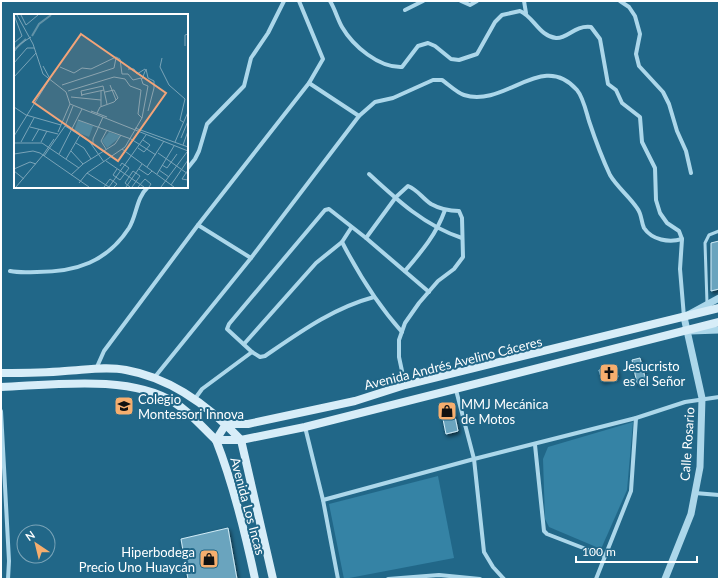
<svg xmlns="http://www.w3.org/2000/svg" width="720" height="580" viewBox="0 0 720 580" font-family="Lato,sans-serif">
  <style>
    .green { fill: #3583a5 }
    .building { fill: #6ba4be; stroke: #d1ecf7; filter: url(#shadow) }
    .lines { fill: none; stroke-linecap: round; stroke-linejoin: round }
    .service { stroke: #acd7ea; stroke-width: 3 }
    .minor { stroke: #acd7ea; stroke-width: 4 }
    .tertiary { stroke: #acd7ea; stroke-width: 7 }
    .secondary { stroke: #d7edf8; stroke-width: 8 }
    .labels { text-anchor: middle; stroke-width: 4; stroke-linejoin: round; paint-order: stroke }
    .street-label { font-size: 13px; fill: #fff; stroke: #216788 }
    .poi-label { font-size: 13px; fill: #fff; stroke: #216788; text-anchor: start }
    .inset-river { fill: none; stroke: #6292a7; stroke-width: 2 }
    .inset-road { fill: none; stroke: #7aa4b8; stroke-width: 1 }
    .view { fill: #f2a479; fill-opacity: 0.15; stroke: #f2a479; stroke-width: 2 }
    .inset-edge { fill: none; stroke: #fff; stroke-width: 2 }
  </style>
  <defs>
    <filter id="shadow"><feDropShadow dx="1.5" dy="2.5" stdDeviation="2" flood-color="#0009"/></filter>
  </defs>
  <rect width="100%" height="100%" fill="#216788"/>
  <g class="green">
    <polygon points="633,422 627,490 601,549 549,527 545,519 543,459 548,447"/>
    <polygon points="438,476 454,558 344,579 329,504"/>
  </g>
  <g class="building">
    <polygon points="719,241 719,289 711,291 711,243"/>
    <polygon points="640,358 646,381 637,383 632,360"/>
    <polygon points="615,365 618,377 602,381 599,370"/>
    <polygon points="453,407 458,431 446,434 441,409"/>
    <polygon points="228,528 237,579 188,579 181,539"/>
  </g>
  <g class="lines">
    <polyline class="service" points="707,303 705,243 709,235 719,231"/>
    <g class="minor">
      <path d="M330 1C335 9 337 18 342 27 353 46 379 68 402 67L418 46 428 43 435 46 451 59 459 60 477 54 495 22 502 15 520 11C534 17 539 36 556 38 568 39 574 25 591 27L600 39 608 84 616 90 622 103 640 117 642 142 655 168 656 200 660 213 667 223 679 231 682 239 680 269 684 317"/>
      <polyline points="461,1 470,5 477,1"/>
      <polyline points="524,1 526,13"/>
      <polyline points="620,1 629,7 635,16 640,34 636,54 639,66 663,92 669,104 677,131 686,151 691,173"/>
      <polyline points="405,10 423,1"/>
      <polyline points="309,83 359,116"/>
      <polyline points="187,169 195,159 199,151 207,124 244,86 251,58 268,33 284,1"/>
      <path d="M369 174C397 200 425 226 462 238"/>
      <polyline points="198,225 251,258"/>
      <path d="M366 238 396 197 408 186C418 190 422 198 431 204 440 209 449 211 459 211L462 218 463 257 454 269 438 281 419 303 405 323 399 340V357L405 385"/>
      <path d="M342 242C359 275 377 304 402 332"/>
      <path d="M10 271C20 273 28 272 37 272 76 272 107 262 129 228 137 215 136 198 148 187"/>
      <path d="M405 271C422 251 436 235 445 210"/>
      <path d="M374 297C333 308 300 332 265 356L260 357 252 352 227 329 229 324 325 210 329 209 366 238 429 292"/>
      <polyline points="244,344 316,263 342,242 351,228"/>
      <polyline points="96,369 104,351 198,225 309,83 323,59 299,1"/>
      <path d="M154 378 251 258 359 116 375 102 393 98 433 80H442C448 84 457 93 464 95 506 108 542 50 577 90 583 97 586 111 589 121 595 139 602 158 610 175 617 187 629 196 637 208 642 214 641 222 644 228 652 240 669 243 682 239"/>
      <polyline points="456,390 474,459 484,552 493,567 504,579"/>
      <polyline points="194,400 202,389 252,352"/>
      <polyline points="1,411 9,561 8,579"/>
      <polyline points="305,427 323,500 338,579"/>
      <polyline points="535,445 544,531 547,534 604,556"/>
      <polyline points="695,493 719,495"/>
      <polyline points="323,500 474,459 636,418 685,402 719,397"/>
      <polyline points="388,579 439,575 480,579"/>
      <polyline points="596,579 631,491 636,418"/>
    </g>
    <g class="tertiary">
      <polyline points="690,331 719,330"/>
      <polyline points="665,579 691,514 700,467 702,398 684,317 719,298"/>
    </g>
    <g class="secondary">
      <path d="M1 373C23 373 44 373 65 371 85 370 106 366 126 370 171 378 211 408 241 440"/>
      <path d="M1 387C52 385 131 374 175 403 191 413 203 428 216 440H241L305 427 719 322"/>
      <polyline points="216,440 226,424 248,424 355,401 405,385 719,308"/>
      <path d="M216 440C234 486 245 532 255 579"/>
      <polyline points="241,440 273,579"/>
    </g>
  </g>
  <defs>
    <g id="church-square" transform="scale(1)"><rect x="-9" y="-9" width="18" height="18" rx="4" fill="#f6ae6e" stroke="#216788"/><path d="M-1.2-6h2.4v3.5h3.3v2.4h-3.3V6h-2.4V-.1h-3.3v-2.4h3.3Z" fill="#111"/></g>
    <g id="school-square" transform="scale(1)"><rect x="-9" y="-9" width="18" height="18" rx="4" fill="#f6ae6e" stroke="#216788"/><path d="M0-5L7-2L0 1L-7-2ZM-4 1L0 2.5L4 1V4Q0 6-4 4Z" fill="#111"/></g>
    <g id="shop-square" transform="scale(1)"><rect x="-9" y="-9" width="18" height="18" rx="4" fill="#f6ae6e" stroke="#216788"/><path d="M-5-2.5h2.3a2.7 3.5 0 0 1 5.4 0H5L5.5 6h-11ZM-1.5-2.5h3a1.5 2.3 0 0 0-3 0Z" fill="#111"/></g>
  </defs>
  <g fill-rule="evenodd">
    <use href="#church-square" x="609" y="373"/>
    <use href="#school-square" x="124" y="406"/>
    <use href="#shop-square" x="447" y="411"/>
    <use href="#shop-square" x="209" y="559"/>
  </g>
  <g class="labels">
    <g class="street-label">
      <text transform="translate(453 363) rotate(-14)" y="5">Avenida Andrés Avelino Cáceres</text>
      <text transform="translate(687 444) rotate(-86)" y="5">Calle Rosario</text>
      <text transform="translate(248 506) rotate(75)" y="5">Avenida Los Incas</text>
    </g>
    <g class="poi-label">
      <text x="623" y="371">Jesucristo<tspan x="623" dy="15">es el Señor</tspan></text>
      <text x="138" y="404">Colegio<tspan x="138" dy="15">Montessori Innova</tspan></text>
      <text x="461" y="409">MMJ Mecánica<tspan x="461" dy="15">de Motos</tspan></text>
      <text x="195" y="557" text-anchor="end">Hiperbodega<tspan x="195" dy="15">Precio Uno Huaycán</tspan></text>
    </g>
  </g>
  <g transform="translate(14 14)">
    <rect width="174" height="174" fill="#216788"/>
    <path d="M64 106 79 112 75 123 60 117ZM95 118 107 122 93 134 88 127Z" fill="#3583a5"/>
    <path class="inset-river" d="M18 22 25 10 37 1M1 35 12 25"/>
    <path class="inset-road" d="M3 1 19 30 29 60 52 78 56 90 174 137M7 1 12 11 24 1M0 29 8 22 0 1M171 32V21L174 20M0 38 6 30 17 23M148 44 146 53 155 71 171 85 166 106 169 108M0 49 13 34H20M29 52 35 63M46 53 60 59 68 54 77 55 102 43M114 55H120L123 60 131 55M0 63 22 39M128 65 132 55 134 64 140 67V74L134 97M48 71 100 54 102 44M96 71 102 86M54 77 100 63 111 65 116 72 127 76 124 100 128 104M67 81 90 76M68 82 67 77 89 72 93 90M57 83 87 86M87 92V77M0 93 12 101 47 111M77 97 93 103M83 99 86 93 100 88 104 84 100 76 91 78M64 106 117 125 142 141M51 112 75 127 90 148M16 113 44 120M121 114 174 133M44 118 56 90M0 122 35 66M167 124 174 107M18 127 25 115M7 128 20 104M27 128 33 117M161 128 174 98M0 129H28L65 154M62 129 70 134 77 145M79 131V125L89 103M169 131 174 117M124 134 130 138 136 131 129 126M92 135 87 127 93 116M108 135 160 173M57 137 69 150M144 139 174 160M0 140 19 137 26 139 75 173M45 140 68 95M29 141 40 125M30 142 51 112 59 92M52 145 66 121M92 147 130 173M148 151 153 154 163 140M133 153 150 127M0 155 16 148 22 150M103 155 99 161 106 166 115 154 108 149 106 152M125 155 134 161 138 157M145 156 155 163M174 156 168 165 174 166M0 157 10 165M73 159 95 173 132 121M143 160 160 132M57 161 69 150 101 130 107 121M65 169 73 159 111 133 128 104 134 72 129 70 127 64 119 66 114 60H108L106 45 102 43M157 171 174 146M2 173 29 141M90 173 96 165 103 170 100 173M112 173 128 150M116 173 111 169 119 157 126 162 118 173M124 173 131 165 137 170 135 173M147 173 173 138"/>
    <path class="view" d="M67 20 152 79 104 147 19 88Z"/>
    <rect width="174" height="174" class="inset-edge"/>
  </g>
  <rect width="720" height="580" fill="none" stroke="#ffffff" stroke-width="4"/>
  <g transform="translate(36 544) rotate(325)"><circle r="19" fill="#216788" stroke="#7aa4b8"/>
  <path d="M0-3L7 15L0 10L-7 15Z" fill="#f6ae6e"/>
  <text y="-6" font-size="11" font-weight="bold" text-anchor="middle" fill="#ffffff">N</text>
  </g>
  <path d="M576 556v6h121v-6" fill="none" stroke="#ffffff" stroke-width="2"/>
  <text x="582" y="556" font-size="12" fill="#ffffff" stroke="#216788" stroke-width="3" paint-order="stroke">100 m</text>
</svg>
